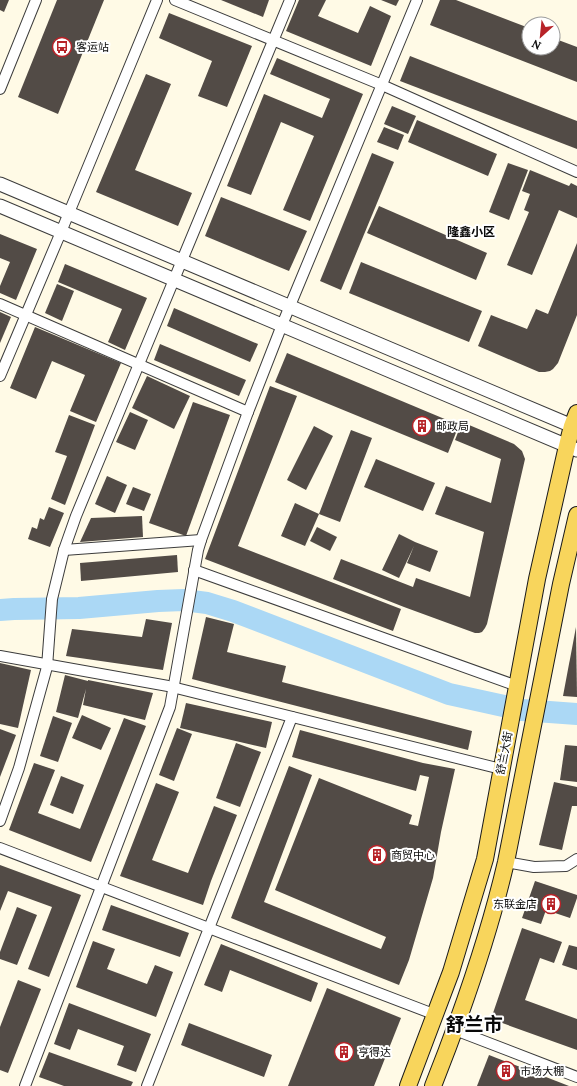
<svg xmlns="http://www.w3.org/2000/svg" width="577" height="1086" viewBox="0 0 577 1086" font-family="Lora,'Noto Sans SC',serif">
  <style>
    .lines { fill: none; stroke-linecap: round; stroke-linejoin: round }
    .river { stroke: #abd8f5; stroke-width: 22 }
    .building { fill: #524b46 }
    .minor-casing { stroke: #3c3c3c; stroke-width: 12 }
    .tertiary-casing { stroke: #3c3c3c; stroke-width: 15 }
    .primary-casing { stroke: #1a1a1a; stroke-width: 18 }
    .minor { stroke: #fff; stroke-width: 10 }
    .tertiary { stroke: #fff; stroke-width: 13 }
    .primary { stroke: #f8d55c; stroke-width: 16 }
    .labels { text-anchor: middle; stroke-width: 4; stroke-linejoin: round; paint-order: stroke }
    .poi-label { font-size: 11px; fill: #090909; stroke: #fff; text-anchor: start }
    .street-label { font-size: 11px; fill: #090909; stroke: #fff }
    .neighbourhood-label { font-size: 12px; font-weight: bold; fill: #090909; stroke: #fff }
    .town-label { font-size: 19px; font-weight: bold; fill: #090909; stroke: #fff }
  </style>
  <rect width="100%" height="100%" fill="#fffae6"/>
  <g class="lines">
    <polyline class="river" points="0,610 14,609 79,608 158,601 184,600 207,603 233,611 449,694 522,710 577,714"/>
  </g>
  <g class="building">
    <polygon points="0,0 9,0 4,12 0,10"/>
    <polygon points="57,0 104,0 58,114 18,97"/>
    <polygon points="221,0 269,0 263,17"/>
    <polygon points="299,0 326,0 318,16 358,33 370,6 391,16 371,66 286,31"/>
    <polygon points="381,0 399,0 396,6"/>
    <polygon points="440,0 456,0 529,28 529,48 553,48 553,38 577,47 577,82 430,25"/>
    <polygon points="169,13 252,46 227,107 198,96 212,61 159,38"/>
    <polygon points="410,56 577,121 577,149 400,81"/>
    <polygon points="277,58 363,94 310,221 283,210 314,136 281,122 251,195 227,186 264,94 322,118 330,99 270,74"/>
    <polygon points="146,74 171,84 135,170 192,193 178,226 96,192"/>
    <polygon points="392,106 416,116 408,134 384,124"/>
    <polygon points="417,120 497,154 488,176 408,142"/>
    <polygon points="384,127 404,135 398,150 377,142"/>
    <polygon points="372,153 394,162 341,290 320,281"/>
    <polygon points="508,163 528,170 509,220 489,212"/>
    <polygon points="530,170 569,186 571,183 577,186 577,218 559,210 532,275 507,265 529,212 524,210 530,194 522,191"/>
    <polygon points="221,197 307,231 289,271 205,236"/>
    <polygon points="379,206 487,253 476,280 367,233"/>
    <polygon points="0,234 37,249 16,300 0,293 0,286 10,262 0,258"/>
    <polygon points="577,243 577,315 558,363 553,369 550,371 545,372 539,372 478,346 491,315 527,329 536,309 548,314"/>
    <polygon points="361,262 482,311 469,342 349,293"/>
    <polygon points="65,264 147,298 125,350 108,342 122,309 58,282"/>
    <polygon points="57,284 74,291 62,321 45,313"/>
    <polygon points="174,308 258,344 250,362 167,326"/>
    <polygon points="0,312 11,317 0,343"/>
    <polygon points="35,327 121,363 96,422 70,411 85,375 52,361 36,399 10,388"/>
    <polygon points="160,344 246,380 239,396 154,360"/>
    <polygon points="287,353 459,425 448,453 275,382"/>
    <polygon points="147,376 190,396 174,429 132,408"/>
    <polygon points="270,386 297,396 238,546 401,609 393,631 205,559"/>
    <polygon points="193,402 230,415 186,536 149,523"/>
    <polygon points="130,412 148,420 135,450 116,442"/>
    <polygon points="69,415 95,425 65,505 51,499 67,456 55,452"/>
    <polygon points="462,422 514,444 522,451 525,459 487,624 485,628 482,632 479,633 475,633 404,607 333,579 341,559 413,587 416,578 470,597 484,532 435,514 446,486 491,503 501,459 455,440"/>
    <polygon points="314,426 333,436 306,490 287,480"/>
    <polygon points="351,430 372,438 340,522 319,514 305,546 281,536 295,503 319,514"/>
    <polygon points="376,459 435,483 423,511 364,487"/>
    <polygon points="107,476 127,485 115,513 95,504"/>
    <polygon points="133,487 151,494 144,511 126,504"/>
    <polygon points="49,507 64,513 50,547 28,539 32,527 37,529 40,518 44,520"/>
    <polygon points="142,516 143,537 80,542 91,518"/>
    <polygon points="317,527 337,537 330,551 310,541"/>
    <polygon points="399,534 415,542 438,551 430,572 407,563 414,546 399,578 382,570"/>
    <polygon points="177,555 178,572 81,581 80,563"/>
    <polygon points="206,617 234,624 227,652 286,666 282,682 472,731 468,750 192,679"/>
    <polygon points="146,619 172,623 163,670 66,656 72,629 142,637"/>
    <polygon points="576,627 577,697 563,696"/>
    <polygon points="0,663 31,670 18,728 0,724"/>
    <polygon points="65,675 88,681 88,680 153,693 145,720 83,705 86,689 78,718 56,712"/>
    <polygon points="186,703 272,722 266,748 180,728"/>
    <polygon points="82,715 111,728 101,750 72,738"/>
    <polygon points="53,716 72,723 58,762 40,756"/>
    <polygon points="124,718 146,726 91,862 9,830 34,763 55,770 38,813 80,829"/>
    <polygon points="177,728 192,734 174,781 159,775"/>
    <polygon points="0,729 16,735 0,777"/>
    <polygon points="300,730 423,763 455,769 441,832 433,878 409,960 399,985 231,918 289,766 312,775 264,902 381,949 386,937 275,890 319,778 412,815 409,824 418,826 429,777 420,775 416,791 292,757"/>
    <polygon points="236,743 261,752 240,807 216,798"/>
    <polygon points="565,745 577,746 577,782 560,780"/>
    <polygon points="61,776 84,785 73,814 50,805"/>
    <polygon points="554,782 577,787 577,806 572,806 562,850 539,845"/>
    <polygon points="156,783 179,792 152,860 188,873 214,806 237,815 211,881 203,905 120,876"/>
    <polygon points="0,865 81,895 49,977 28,969 52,907 8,891 0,911"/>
    <polygon points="535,881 577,895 577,898 570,918 546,910 541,924 522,918"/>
    <polygon points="111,905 189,933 180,957 102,930"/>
    <polygon points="17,907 37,915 17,965 0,959 0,952"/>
    <polygon points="522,928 562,942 554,963 540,958 525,1000 577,1019 577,1050 491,1019"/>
    <polygon points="93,941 115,949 107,969 147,984 155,965 173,972 156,1017 76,987"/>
    <polygon points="221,944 318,983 311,1002 230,970 222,992 204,985"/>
    <polygon points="569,945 577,947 577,970 562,965"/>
    <polygon points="18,980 41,989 8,1073 0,1070 0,1027"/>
    <polygon points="327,988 401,1018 374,1086 288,1086"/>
    <polygon points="69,1003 151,1034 136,1072 117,1065 124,1046 78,1029 70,1050 54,1044"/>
    <polygon points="189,1023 272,1055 264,1077 181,1045"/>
    <polygon points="49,1052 133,1082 131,1086 64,1086 39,1077"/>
    <polygon points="489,1055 569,1086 477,1086"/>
  </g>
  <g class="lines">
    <g class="minor-casing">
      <g id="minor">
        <polyline points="175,0 382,85 577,172"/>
        <polyline points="0,89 36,0"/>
        <polyline points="0,304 248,412"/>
        <polyline points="0,376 61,232 157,0"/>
        <polyline points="64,550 201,540"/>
        <polyline points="194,570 517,686"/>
        <polyline points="0,656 168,686 501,769"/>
        <polyline points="0,821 19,768 47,667 52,599 64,550 76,516 139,364 290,0"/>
        <polyline points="0,848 436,1015"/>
        <polyline points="506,862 534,867 566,866 577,859"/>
        <polyline points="455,1030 577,1077"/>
        <polyline points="25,1086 170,707 198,550 201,540 248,412 282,325 417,0"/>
        <polyline points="147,1086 292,717"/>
      </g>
    </g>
    <g class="tertiary-casing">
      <g id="tertiary">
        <polyline points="0,184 577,428"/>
        <polyline points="0,206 577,450"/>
      </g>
    </g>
    <g class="primary-casing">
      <g id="primary">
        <polyline points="408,1086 451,972 485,859 537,579 567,446 572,426 577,413"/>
        <path d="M433 1086C462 1013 488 939 506 862L561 584 577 515"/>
      </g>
    </g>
    <use href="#minor" class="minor"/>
    <use href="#tertiary" class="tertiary"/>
    <use href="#primary" class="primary"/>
  </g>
  <defs>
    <g id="bus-ring" transform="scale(1)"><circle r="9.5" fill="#fff" stroke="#b72328" stroke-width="1.5"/><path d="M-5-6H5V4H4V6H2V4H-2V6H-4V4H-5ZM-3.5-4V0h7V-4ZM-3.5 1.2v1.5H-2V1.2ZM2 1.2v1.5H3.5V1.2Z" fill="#b72328"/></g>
    <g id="building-ring" transform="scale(1)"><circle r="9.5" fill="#fff" stroke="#b72328" stroke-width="1.5"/><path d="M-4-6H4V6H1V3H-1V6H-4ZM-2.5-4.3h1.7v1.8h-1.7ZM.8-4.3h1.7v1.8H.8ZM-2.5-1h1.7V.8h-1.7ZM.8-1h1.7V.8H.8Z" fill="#b72328"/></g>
  </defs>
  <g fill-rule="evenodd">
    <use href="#bus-ring" x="62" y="47"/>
    <use href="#building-ring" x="422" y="426"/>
    <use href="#building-ring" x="377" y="855"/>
    <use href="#building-ring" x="551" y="904"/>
    <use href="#building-ring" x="344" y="1052"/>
    <use href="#building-ring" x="506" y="1071"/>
  </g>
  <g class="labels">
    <g class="poi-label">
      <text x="76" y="51">客运站</text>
      <text x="436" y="430">邮政局</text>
      <text x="391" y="859">商贸中心</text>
      <text x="537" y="908" text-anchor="end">东联金店</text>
      <text x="358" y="1056">亨得达</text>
      <text x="520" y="1075">市场大棚</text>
    </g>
    <g class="street-label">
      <text transform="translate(504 753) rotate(-79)" y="4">舒兰大街</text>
    </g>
    <g class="neighbourhood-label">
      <text x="471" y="236">隆鑫小区</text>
    </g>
    <g class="town-label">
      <text x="474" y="1031">舒兰市</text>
    </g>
  </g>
  <g transform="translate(541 36) rotate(207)"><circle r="19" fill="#ffffff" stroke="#9d9d9d"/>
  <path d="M0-3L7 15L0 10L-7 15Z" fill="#b72328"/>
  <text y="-6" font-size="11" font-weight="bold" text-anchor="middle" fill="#090909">N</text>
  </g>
</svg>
